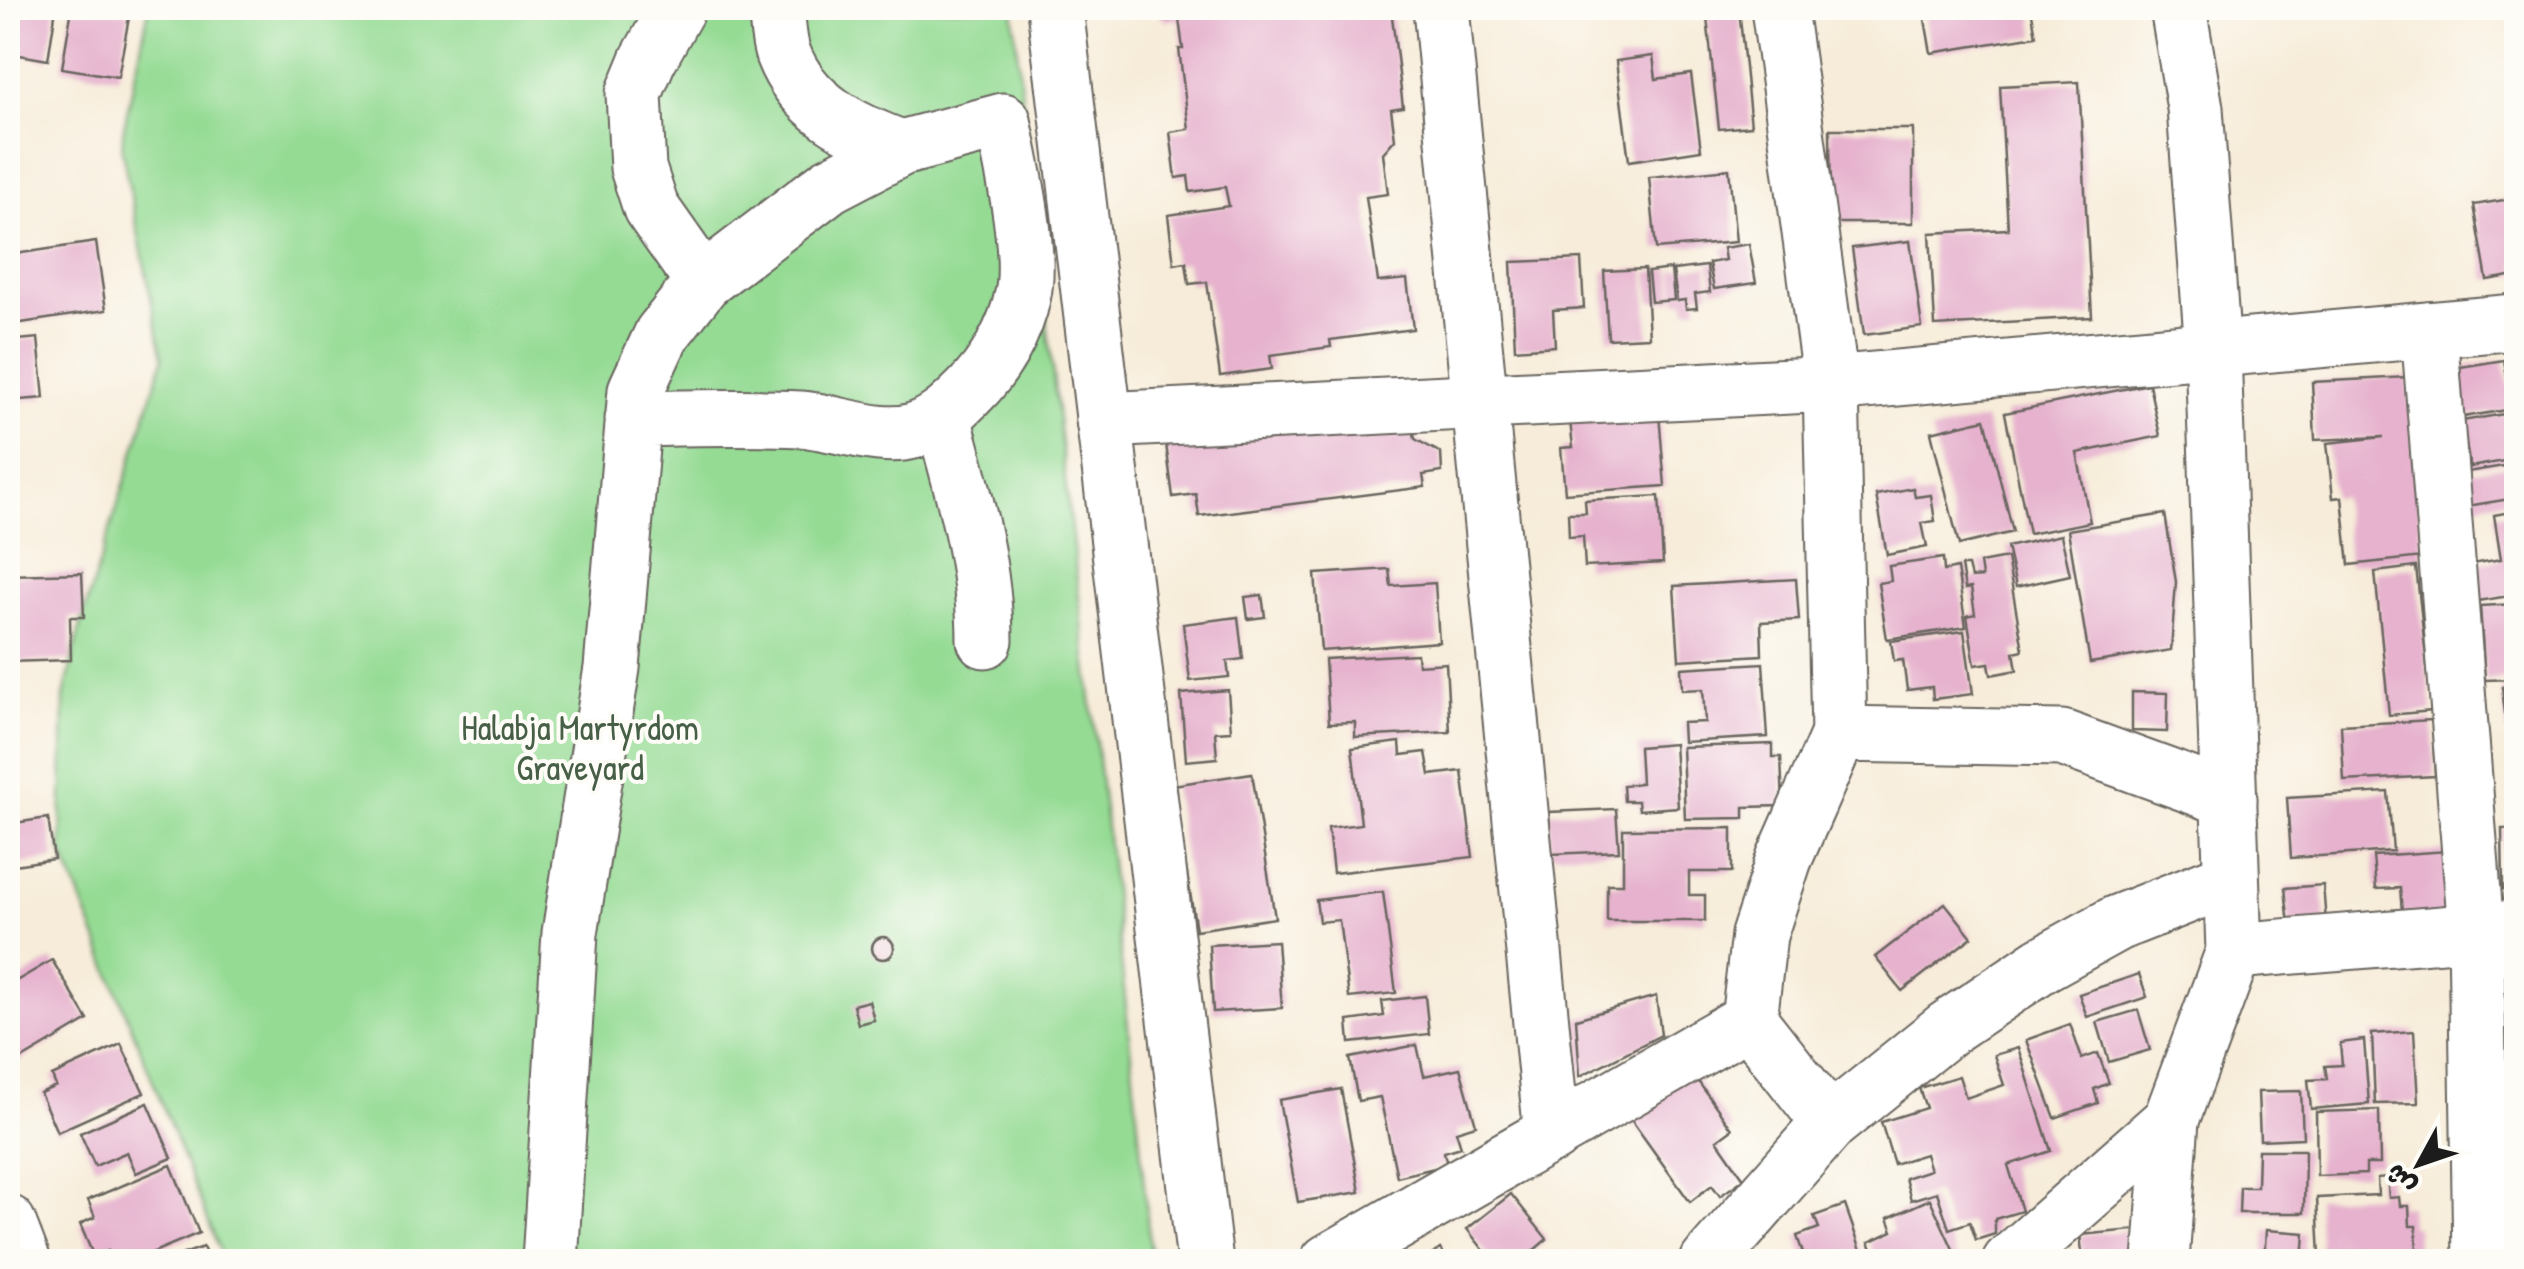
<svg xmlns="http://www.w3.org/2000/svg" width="2524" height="1269" viewBox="0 0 2524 1269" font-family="'Patrick Hand','Playpen Sans Arabic',sans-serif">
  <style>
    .green { fill: #95db94; stroke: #587c58; stroke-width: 2.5 }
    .building { fill: #e6b2ce }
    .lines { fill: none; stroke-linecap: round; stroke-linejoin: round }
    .minor-casing { stroke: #69655e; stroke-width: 59 }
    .minor { stroke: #fff; stroke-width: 55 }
    .labels { text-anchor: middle; stroke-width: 8; stroke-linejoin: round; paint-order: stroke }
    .park-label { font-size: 35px; fill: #465f46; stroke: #fdfcf7 }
  </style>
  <rect width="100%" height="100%" fill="#fdfcf7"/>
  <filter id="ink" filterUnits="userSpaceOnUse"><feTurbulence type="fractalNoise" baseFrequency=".01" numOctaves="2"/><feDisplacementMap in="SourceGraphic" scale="20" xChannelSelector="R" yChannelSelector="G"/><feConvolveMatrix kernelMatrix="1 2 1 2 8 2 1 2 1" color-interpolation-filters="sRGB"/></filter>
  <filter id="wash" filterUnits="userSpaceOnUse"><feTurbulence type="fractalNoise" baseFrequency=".0048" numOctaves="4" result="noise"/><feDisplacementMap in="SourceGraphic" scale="40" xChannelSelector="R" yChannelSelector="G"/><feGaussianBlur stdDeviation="2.25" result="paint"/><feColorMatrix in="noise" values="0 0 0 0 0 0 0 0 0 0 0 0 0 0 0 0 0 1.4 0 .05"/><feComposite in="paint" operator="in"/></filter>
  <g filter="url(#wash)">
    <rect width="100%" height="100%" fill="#f7ecd9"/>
    <path class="green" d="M149 8H1013C1054 426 1114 843 1151 1261H224L61 849 64 697 81 623 163 359 122 151 123 132Z"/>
    <g id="blocks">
      <g class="building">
        <polygon points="8,8 56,8 48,60 8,53"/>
        <polygon points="72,8 130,12 118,77 62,68"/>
        <polygon points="1161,8 1391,8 1403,107 1391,109 1395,139 1383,153 1388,194 1366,197 1378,282 1407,279 1413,329 1330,340 1331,347 1270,355 1272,369 1220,376 1207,282 1189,284 1186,262 1174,264 1168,215 1229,206 1225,187 1190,192 1188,176 1176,178 1170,132 1189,129 1179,49 1183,49 1179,19 1163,21"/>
        <polygon points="1706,8 1739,8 1751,126 1719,129"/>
        <polygon points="1923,8 2031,8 2036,36 1931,53"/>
        <polygon points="1653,56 1656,79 1691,74 1701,150 1629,161 1616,61"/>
        <polygon points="2079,82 2092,317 1935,326 1930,233 2008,229 2000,86"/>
        <polygon points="1830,129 1913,129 1913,223 1831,223"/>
        <polygon points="1729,169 1736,242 1656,249 1649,177"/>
        <polygon points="2516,198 2516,275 2487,280 2474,205"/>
        <polygon points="1910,241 1922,327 1864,335 1852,248"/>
        <polygon points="96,242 106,310 8,325 8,255"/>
        <polygon points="1749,244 1756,283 1714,289 1709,263 1725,260 1723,248"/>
        <polygon points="1581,259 1584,308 1553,310 1555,346 1515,349 1511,262"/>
        <polygon points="1707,266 1710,292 1695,294 1697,308 1686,309 1685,300 1677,301 1673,270"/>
        <polygon points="1645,269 1649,337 1608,339 1604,271"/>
        <polygon points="1671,269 1674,300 1651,302 1648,272"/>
        <polygon points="38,338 44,398 8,401 8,341"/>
        <polygon points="2504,360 2513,409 2463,417 2454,368"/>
        <polygon points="2408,377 2423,557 2349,565 2342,497 2333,498 2327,443 2384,437 2315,440 2312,382"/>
        <polygon points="2149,384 2160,436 2077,453 2090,522 2029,534 2005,413"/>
        <polygon points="1410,410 1415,439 1441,453 1442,472 1423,475 1425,487 1199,516 1196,494 1173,497 1164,429"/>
        <polygon points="2516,412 2516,459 2470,467 2462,421"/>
        <polygon points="1659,414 1665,486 1565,493 1561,448 1573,447 1570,421"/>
        <polygon points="1985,419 2013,532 1959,545 1931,432"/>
        <polygon points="2516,464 2516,498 2467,506 2461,473"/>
        <polygon points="1913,488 1915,497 1931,495 1935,521 1922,523 1927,547 1887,555 1876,495"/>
        <polygon points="1659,496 1663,563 1585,567 1583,536 1569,537 1568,513 1586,513 1585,500"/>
        <polygon points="2516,511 2516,595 2477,601 2472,564 2501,559 2494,515"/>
        <polygon points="2165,514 2176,582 2171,650 2090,663 2068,530"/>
        <polygon points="2061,535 2070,575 2016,587 2007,547"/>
        <polygon points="1943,558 1944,571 1957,568 1966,627 1887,639 1878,583 1891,581 1889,566"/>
        <polygon points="2007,558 2023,650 2014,652 2017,670 1991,675 1989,663 1975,665 1967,616 1975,614 1971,588 1965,589 1961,566 1968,566 1971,578 1982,577 1980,563"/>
        <polygon points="2416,567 2432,711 2389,715 2375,572"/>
        <polygon points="1389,569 1391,586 1435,583 1439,642 1321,651 1315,574"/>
        <polygon points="82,573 84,617 70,617 71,660 8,662 8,575"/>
        <polygon points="1796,579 1799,620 1761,622 1762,655 1679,660 1674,586"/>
        <polygon points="1262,595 1265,617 1248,619 1245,597"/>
        <polygon points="2516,604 2516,679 2485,680 2480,606"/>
        <polygon points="1238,617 1243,659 1227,661 1229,677 1190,681 1183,624"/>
        <polygon points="1964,631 1973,694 1933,699 1932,687 1907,690 1903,660 1894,661 1891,641"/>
        <polygon points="1417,654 1418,665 1446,663 1450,732 1355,737 1355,722 1329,723 1325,659"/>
        <polygon points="1763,663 1768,737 1683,742 1682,723 1705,722 1703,689 1682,690 1681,668"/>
        <polygon points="2516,686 2516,731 2507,732 2502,687"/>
        <polygon points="1228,690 1231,731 1215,732 1217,758 1186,761 1181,694"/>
        <polygon points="2132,692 2168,693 2167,732 2132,731"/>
        <polygon points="2432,720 2435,776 2344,781 2341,725"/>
        <polygon points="1400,742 1401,755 1426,752 1430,775 1462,771 1473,857 1333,873 1328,828 1361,824 1352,748"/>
        <polygon points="1674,744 1678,807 1639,810 1638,801 1624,801 1623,785 1641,783 1639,747"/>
        <polygon points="1773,744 1773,757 1781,757 1783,806 1744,807 1744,818 1685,819 1682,747"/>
        <polygon points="1252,773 1275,918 1196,930 1173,785"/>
        <polygon points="2388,792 2393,851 2291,858 2287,798"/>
        <polygon points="1616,809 1619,851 1551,854 1549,812"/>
        <polygon points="48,818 54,859 8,866 8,824"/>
        <polygon points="1732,828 1732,872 1689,872 1689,895 1705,895 1705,921 1607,921 1607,884 1623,884 1623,829"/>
        <polygon points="2502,829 2516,829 2516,890 2503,890"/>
        <polygon points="2448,851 2454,920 2403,923 2400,888 2376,889 2373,856"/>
        <polygon points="2323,885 2326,922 2289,925 2285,888"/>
        <polygon points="1383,892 1396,993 1349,998 1339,920 1319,922 1316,900"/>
        <polygon points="1945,903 1972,937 1902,991 1875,957"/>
        <circle cx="883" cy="948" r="11"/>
        <polygon points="1277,941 1282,1008 1213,1012 1209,945"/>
        <polygon points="52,960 88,1020 12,1065 8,1056 8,986"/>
        <polygon points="2139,974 2147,997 2087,1017 2079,994"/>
        <polygon points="1425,996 1429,1034 1350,1043 1348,1021 1384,1016 1382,1001"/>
        <polygon points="1656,996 1661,1035 1580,1076 1576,1019"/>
        <polygon points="869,1001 874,1020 858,1024 853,1005"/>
        <polygon points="2138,1010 2150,1050 2109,1062 2097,1022"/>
        <polygon points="2070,1024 2082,1059 2098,1053 2109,1083 2094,1089 2098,1103 2055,1118 2026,1040"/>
        <polygon points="2414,1031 2418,1103 2375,1104 2372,1034"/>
        <polygon points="2364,1040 2369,1104 2311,1109 2308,1080 2327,1079 2325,1066 2342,1065 2340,1043"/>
        <polygon points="121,1044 144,1093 57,1132 40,1093 56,1086 52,1076"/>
        <polygon points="1417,1045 1424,1076 1460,1068 1476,1125 1456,1131 1461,1147 1444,1152 1447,1165 1397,1177 1380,1097 1358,1101 1350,1058"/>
        <polygon points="2018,1048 2051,1151 2008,1165 2022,1211 1995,1219 1995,1234 1976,1240 1970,1222 1949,1229 1937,1192 1911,1200 1905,1178 1930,1170 1925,1154 1894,1164 1881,1122 1926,1108 1919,1088 1959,1076 1966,1098 2004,1085 1994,1055"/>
        <polygon points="1690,1070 1732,1129 1717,1140 1744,1179 1720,1196 1712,1185 1690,1202 1627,1114"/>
        <polygon points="1341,1089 1360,1192 1298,1202 1279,1100"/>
        <polygon points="2301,1091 2303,1138 2260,1140 2258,1092"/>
        <polygon points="148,1103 172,1158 136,1173 127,1152 95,1166 80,1133"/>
        <polygon points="2379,1110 2380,1164 2366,1164 2366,1174 2317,1176 2316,1112"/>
        <polygon points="2258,1150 2305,1150 2304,1213 2239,1213 2240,1187 2257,1187"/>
        <polygon points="171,1165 199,1233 130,1262 113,1262 108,1251 94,1257 80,1224 95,1217 88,1200"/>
        <polygon points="2387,1177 2389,1198 2399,1197 2400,1206 2409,1206 2410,1226 2416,1226 2417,1252 2320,1257 2317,1198 2378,1195 2377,1178"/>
        <polygon points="1511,1194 1547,1239 1520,1262 1493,1262 1467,1229"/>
        <polygon points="1930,1199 1959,1262 1878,1262 1869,1242 1893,1231 1888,1218"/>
        <polygon points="1845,1205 1865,1262 1806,1262 1797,1236 1819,1228 1814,1216"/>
        <polygon points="2144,1229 2147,1262 2083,1262 2080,1235"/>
        <polygon points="2266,1230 2305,1233 2303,1262 2264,1262"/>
        <polygon points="203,1247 209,1262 164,1262 164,1261"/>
        <polygon points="1440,1249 1449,1262 1422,1262"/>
      </g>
    </g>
  </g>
  <g filter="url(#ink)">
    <use href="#blocks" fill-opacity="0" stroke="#69655e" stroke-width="2.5"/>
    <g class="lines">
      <g class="minor-casing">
        <g id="minor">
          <polyline points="677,8 648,60 634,94 638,168 651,208 703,282"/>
          <path d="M776 8C778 22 778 40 783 54 803 107 852 130 901 148"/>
          <polyline points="1055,8 1205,1262"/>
          <polyline points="1441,8 1552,1135"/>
          <polyline points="1779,8 1831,384 1839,734"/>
          <polyline points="2429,330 2476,931 2481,1262"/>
          <path d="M943 418C963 491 985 564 985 640"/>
          <polyline points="1104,420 1831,384 2516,322"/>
          <polyline points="2234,951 2516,928"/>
          <polyline points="1830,1123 1749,1020 1759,935 1784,859 1839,734 2062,738 2229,799"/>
          <polyline points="8,1223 23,1262"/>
          <path d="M550 1262 570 933 612 668 636 390 662 334 703 282 830 185 901 148 1003 121C1012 164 1032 252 1023 294 1016 330 994 368 968 393 952 409 936 425 913 431 880 441 834 421 800 419 744 416 688 418 633 419"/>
          <polyline points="1328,1262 1749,1020"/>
          <polyline points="1708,1262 1830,1123 1948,1028 2043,964 2117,923 2229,879"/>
          <polyline points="2010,1262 2171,1120"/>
          <polyline points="2161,1262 2171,1120 2234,951 2213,350 2195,108 2178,8"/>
        </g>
      </g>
      <use href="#minor" class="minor"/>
    </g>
  </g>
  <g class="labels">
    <g class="park-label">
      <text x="580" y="740">Halabja Martyrdom<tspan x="580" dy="40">Graveyard</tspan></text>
    </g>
  </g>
  <rect width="2524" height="1269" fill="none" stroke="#fdfcf7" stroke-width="40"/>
  <g transform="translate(2419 1164) rotate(230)" stroke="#fdfcf7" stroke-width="8" paint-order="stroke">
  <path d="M0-8L18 38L0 25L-18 38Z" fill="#1c1c1c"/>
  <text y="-15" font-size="28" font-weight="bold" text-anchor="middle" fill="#1c1c1c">ش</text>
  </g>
</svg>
